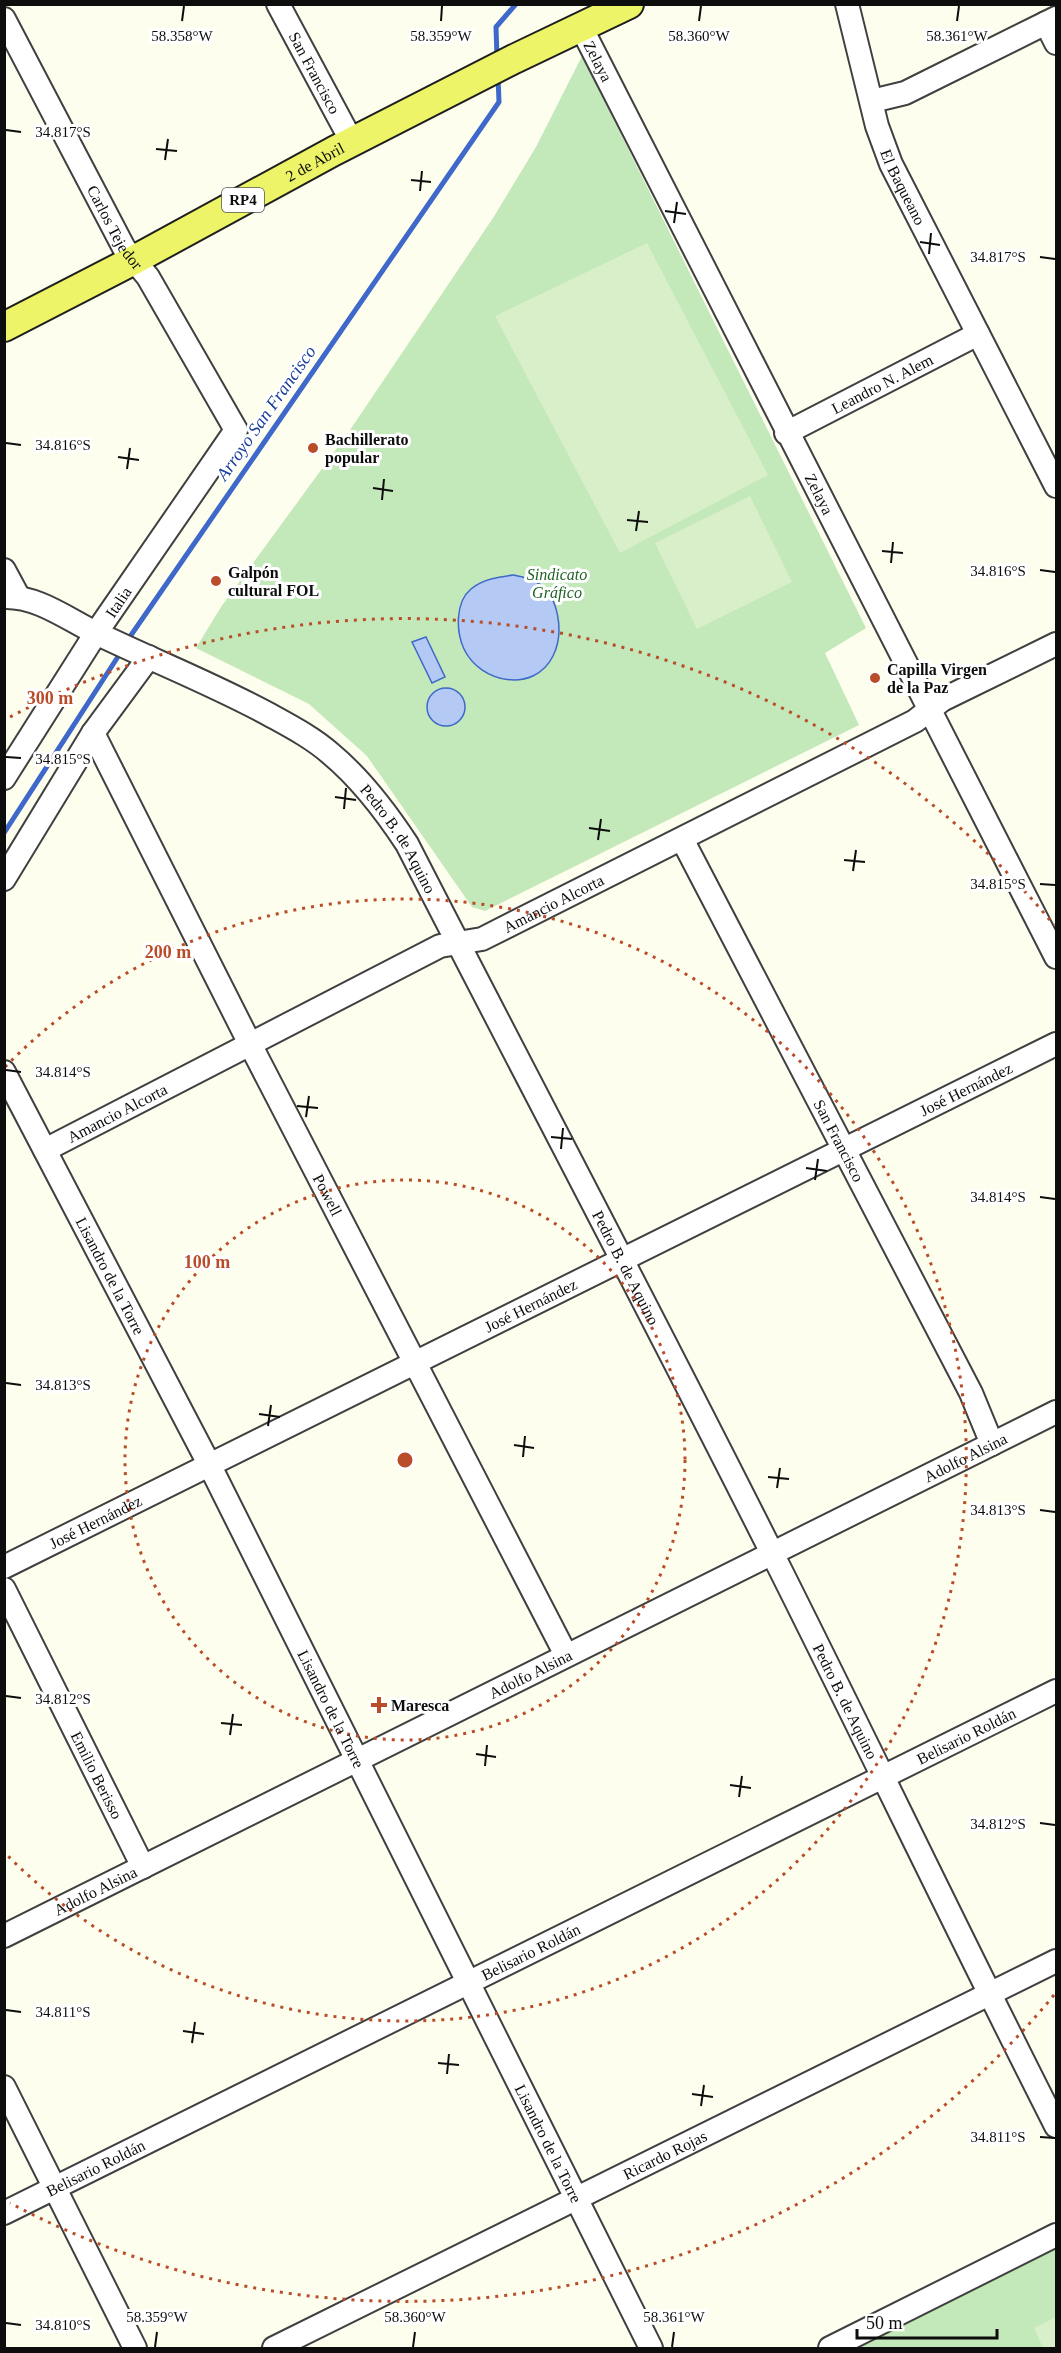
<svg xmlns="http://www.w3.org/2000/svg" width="1061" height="2353" viewBox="0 0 1061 2353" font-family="Georgia,serif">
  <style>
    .green { fill: #c3e8b9 }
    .pitch { fill: #d8efca }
    .water { fill: #b4caf4; stroke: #3e68c9; stroke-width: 1.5 }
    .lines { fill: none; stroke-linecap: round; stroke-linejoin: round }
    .stream { stroke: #3e68c9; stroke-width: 5 }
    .minor-casing { stroke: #404040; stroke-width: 26 }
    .major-casing { stroke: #1e1e1e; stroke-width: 32 }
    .minor { stroke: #fff; stroke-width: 22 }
    .major { stroke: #edf468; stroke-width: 28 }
    .ticks { fill: none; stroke: #0d0d0d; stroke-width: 2 }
    .ring { fill: none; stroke: #b94d2a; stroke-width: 3; stroke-dasharray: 3 6 }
    .poi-dot { fill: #b94d2a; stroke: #fff; stroke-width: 2 }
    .labels { text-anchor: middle; stroke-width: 6; stroke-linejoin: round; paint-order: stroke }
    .shield { fill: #fff; stroke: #565656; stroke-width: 1.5 }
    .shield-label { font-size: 15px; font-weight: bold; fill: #0d0d0d }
    .street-label { font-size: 16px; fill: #0d0d0d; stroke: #fff }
    .poi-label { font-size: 16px; font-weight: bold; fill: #0d0d0d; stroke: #fff; text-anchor: start }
    .park-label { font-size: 16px; font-style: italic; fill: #206325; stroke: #fff }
    .water-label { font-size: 18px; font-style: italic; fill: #1a3d9b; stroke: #fff }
    .ticks-label { font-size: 15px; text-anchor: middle; fill: #0d0d0d; stroke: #fff; stroke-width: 6; stroke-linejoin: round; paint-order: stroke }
    .centre { fill: #b94d2a; stroke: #fff; stroke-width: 3 }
    .ring-label { font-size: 18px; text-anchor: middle; font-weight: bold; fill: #b94d2a; stroke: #fff; stroke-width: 6; stroke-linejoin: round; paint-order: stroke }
  </style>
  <rect width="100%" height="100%" fill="#fdfeee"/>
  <g class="green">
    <polygon points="582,56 866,628 825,653 859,725 485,911 472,907 367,756 309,704 196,648 221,607 348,433 493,218 536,147"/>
    <polygon points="1056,2246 1056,2348 848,2348"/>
  </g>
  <g class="pitch">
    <polygon points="647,243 768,475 620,553 495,316"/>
    <polygon points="750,496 792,582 697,629 655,543"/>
    <polygon points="1056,2317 1056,2348 1043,2348 1034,2328"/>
  </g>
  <g class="water">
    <path d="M514 575C521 577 530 578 536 582 560 595 564 634 553 656 534 694 480 683 464 649 456 632 455 602 471 589 483 579 499 577 514 575Z"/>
    <polygon points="426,637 445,677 432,683 412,642"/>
    <circle cx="446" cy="707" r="19"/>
  </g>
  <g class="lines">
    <g class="stream">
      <polyline points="497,58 496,27 516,4"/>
      <polyline points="127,641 499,102 498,76"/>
      <polyline points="4,833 121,652"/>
    </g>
    <g class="minor-casing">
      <g id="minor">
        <path id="s1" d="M278 4 352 142"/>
        <path id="s2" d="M847 4 877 126 891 164 1056 486"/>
        <path id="s3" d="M4 19 124 248 148 277 236 430 96 633 4 778"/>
        <polyline points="1046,23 1056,43"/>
        <path id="s4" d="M582 29 1056 957"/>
        <polyline points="872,101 905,93 1056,18"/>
        <path id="s5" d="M786 433 978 334"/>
        <polyline points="4,570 18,596"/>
        <path id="s6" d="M4 597C38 596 67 619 96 633 154 661 213 684 270 715 290 726 313 738 331 754 361 779 386 812 407 844 529 1082 654 1318 774 1557 869 1746 960 1937 1056 2126"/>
        <path id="s7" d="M93 733 250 1044 566 1655"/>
        <path id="s8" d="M682 839 971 1393 992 1444"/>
        <polyline points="4,879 93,733 149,657"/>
        <path id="s9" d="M4 1072 209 1464 651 2348"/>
        <path id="s10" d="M45 1150 440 946 482 939 915 721 942 700 1056 644"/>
        <path id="s11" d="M4 1567 1056 1044"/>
        <path id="s12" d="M4 1589 143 1867"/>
        <path id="s13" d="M4 1936 1056 1412"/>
        <polyline points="4,2087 135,2348"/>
        <path id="s14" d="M4 2213 1056 1691"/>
        <path id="s15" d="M274 2348 1056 1961"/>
        <polyline points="830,2348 1056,2235"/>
      </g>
    </g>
    <g class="major-casing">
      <g id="major">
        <path id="s16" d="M4 327 134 260 334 151 514 59 629 4"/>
      </g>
    </g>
    <use href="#minor" class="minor"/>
    <use href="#major" class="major"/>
  </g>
  <path class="ticks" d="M182 21 184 6M441 21 442 6M699 21 701 6M957 21 959 6M6 130 21 132M156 149 177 151M165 160 168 139M411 180 431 182M420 191 422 171M665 211 686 214M674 223 677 202M920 242 940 245M929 254 931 233M1040 257 1055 259M6 443 21 445M118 457 139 460M127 469 130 448M373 488 393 491M382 500 384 479M627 520 648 522M636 531 639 511M882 551 903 553M891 563 893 542M1040 570 1055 572M6 757 21 758M335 797 356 800M344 809 346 788M589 828 610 831M598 840 601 819M844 860 865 862M853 871 856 850M1040 884 1055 885M6 1070 21 1072M297 1106 318 1108M306 1117 309 1096M551 1137 572 1139M561 1149 563 1128M806 1168 827 1171M815 1180 818 1159M1040 1197 1055 1199M6 1383 21 1385M259 1414 280 1417M268 1426 271 1405M514 1445 534 1448M523 1457 525 1436M768 1477 789 1479M777 1488 780 1468M1040 1510 1055 1512M6 1696 21 1698M221 1723 242 1725M230 1735 233 1714M476 1754 496 1757M485 1766 487 1745M730 1785 751 1788M739 1797 742 1776M1040 1823 1055 1825M6 2010 21 2012M183 2031 204 2034M192 2043 195 2022M438 2063 459 2065M447 2074 449 2054M692 2094 713 2097M701 2106 704 2085M1040 2137 1055 2138M6 2323 21 2325M155 2347 157 2332M413 2347 415 2332M672 2347 674 2332"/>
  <g class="ring">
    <circle cx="405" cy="1460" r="280"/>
    <path d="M5 1067A561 561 0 1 1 5 1853"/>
    <path d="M1054 1995A841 841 0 0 1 10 2203M10 717A841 841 0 0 1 1054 925"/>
  </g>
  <g class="poi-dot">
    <circle cx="313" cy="448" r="6"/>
    <circle cx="216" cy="581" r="6"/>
    <circle cx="875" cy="678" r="6"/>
    <path d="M376 1696h6v6h6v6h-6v6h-6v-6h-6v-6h6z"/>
  </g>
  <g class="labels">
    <rect class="shield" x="222" y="188" width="42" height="24" rx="4.5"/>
    <g class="shield-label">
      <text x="243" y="205">RP4</text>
    </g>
    <g class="street-label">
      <text dy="6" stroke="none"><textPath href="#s4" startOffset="36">Zelaya</textPath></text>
      <text dy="6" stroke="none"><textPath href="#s1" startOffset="78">San Francisco</textPath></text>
      <text dy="6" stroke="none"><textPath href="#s16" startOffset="352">2 de Abril</textPath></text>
      <text dy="6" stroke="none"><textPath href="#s2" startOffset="192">El Baqueano</textPath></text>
      <text dy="6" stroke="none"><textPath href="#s3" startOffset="236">Carlos Tejedor</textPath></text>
      <text dy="6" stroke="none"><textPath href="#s5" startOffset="108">Leandro N. Alem</textPath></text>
      <text dy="6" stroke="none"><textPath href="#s4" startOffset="522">Zelaya</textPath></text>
      <text transform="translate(118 602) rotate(-56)" y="6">Italia</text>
      <text dy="6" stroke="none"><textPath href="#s6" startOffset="474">Pedro B. de Aquino</textPath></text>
      <text dy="6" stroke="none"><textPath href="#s10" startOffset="567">Amancio Alcorta</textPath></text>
      <text dy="6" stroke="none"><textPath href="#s11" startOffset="1074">José Hernández</textPath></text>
      <text dy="6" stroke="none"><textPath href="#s10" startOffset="81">Amancio Alcorta</textPath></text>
      <text dy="6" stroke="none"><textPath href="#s8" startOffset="340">San Francisco</textPath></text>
      <text dy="6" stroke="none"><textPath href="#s7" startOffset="518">Powell</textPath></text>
      <text dy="6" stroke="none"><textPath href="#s6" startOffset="960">Pedro B. de Aquino</textPath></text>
      <text dy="6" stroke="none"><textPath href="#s9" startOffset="230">Lisandro de la Torre</textPath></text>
      <text dy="6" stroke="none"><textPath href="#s11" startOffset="588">José Hernández</textPath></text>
      <text dy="6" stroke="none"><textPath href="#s13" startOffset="1074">Adolfo Alsina</textPath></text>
      <text dy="6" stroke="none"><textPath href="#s11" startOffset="102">José Hernández</textPath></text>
      <text dy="6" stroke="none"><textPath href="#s13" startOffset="588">Adolfo Alsina</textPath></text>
      <text dy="6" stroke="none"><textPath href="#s6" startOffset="1446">Pedro B. de Aquino</textPath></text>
      <text dy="6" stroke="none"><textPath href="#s9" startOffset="716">Lisandro de la Torre</textPath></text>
      <text dy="6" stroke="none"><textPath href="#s14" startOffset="1074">Belisario Roldán</textPath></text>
      <text dy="6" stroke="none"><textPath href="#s12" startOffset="208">Emilio Berisso</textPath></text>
      <text dy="6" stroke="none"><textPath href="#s13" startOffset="102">Adolfo Alsina</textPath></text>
      <text dy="6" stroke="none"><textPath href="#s14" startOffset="588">Belisario Roldán</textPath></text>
      <text dy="6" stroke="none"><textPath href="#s9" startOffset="1202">Lisandro de la Torre</textPath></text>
      <text dy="6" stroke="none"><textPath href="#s15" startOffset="436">Ricardo Rojas</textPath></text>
      <text dy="6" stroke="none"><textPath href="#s14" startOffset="102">Belisario Roldán</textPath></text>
    </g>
    <g class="poi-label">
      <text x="325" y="445">Bachillerato<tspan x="325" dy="18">popular</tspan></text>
      <text x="228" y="578">Galpón<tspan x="228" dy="18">cultural FOL</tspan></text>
      <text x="887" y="675">Capilla Virgen<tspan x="887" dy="18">de la Paz</tspan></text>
      <text x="391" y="1711">Maresca</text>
    </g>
    <g class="park-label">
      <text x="557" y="580">Sindicato<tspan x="557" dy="18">Gráfico</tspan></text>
    </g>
    <g class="water-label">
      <text transform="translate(266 413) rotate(-55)" y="6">Arroyo San Francisco</text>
    </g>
  </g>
  <g class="ticks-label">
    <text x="182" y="41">58.358°W</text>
    <text x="441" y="41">58.359°W</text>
    <text x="699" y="41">58.360°W</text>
    <text x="957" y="41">58.361°W</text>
    <text x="63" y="137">34.817°S</text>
    <text x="998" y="262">34.817°S</text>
    <text x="63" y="450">34.816°S</text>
    <text x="998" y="576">34.816°S</text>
    <text x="63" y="764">34.815°S</text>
    <text x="998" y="889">34.815°S</text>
    <text x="63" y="1077">34.814°S</text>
    <text x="998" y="1202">34.814°S</text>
    <text x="63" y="1390">34.813°S</text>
    <text x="998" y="1515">34.813°S</text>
    <text x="63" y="1704">34.812°S</text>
    <text x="998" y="1829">34.812°S</text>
    <text x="63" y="2017">34.811°S</text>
    <text x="998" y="2142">34.811°S</text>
    <text x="157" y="2322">58.359°W</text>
    <text x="415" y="2322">58.360°W</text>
    <text x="674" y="2322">58.361°W</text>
    <text x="63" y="2330">34.810°S</text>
  </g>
  <circle cx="405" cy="1460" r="9" class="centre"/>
  <g class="ring-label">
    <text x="50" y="704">300 m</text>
    <text x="168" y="958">200 m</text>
    <text x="207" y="1268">100 m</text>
  </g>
  <rect width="1061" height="2353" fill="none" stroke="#0d0d0d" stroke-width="12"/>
  <path d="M857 2329v9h140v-9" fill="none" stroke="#0d0d0d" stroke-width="3"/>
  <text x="866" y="2329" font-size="18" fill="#0d0d0d" stroke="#ffffff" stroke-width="4.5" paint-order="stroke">50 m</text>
</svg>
